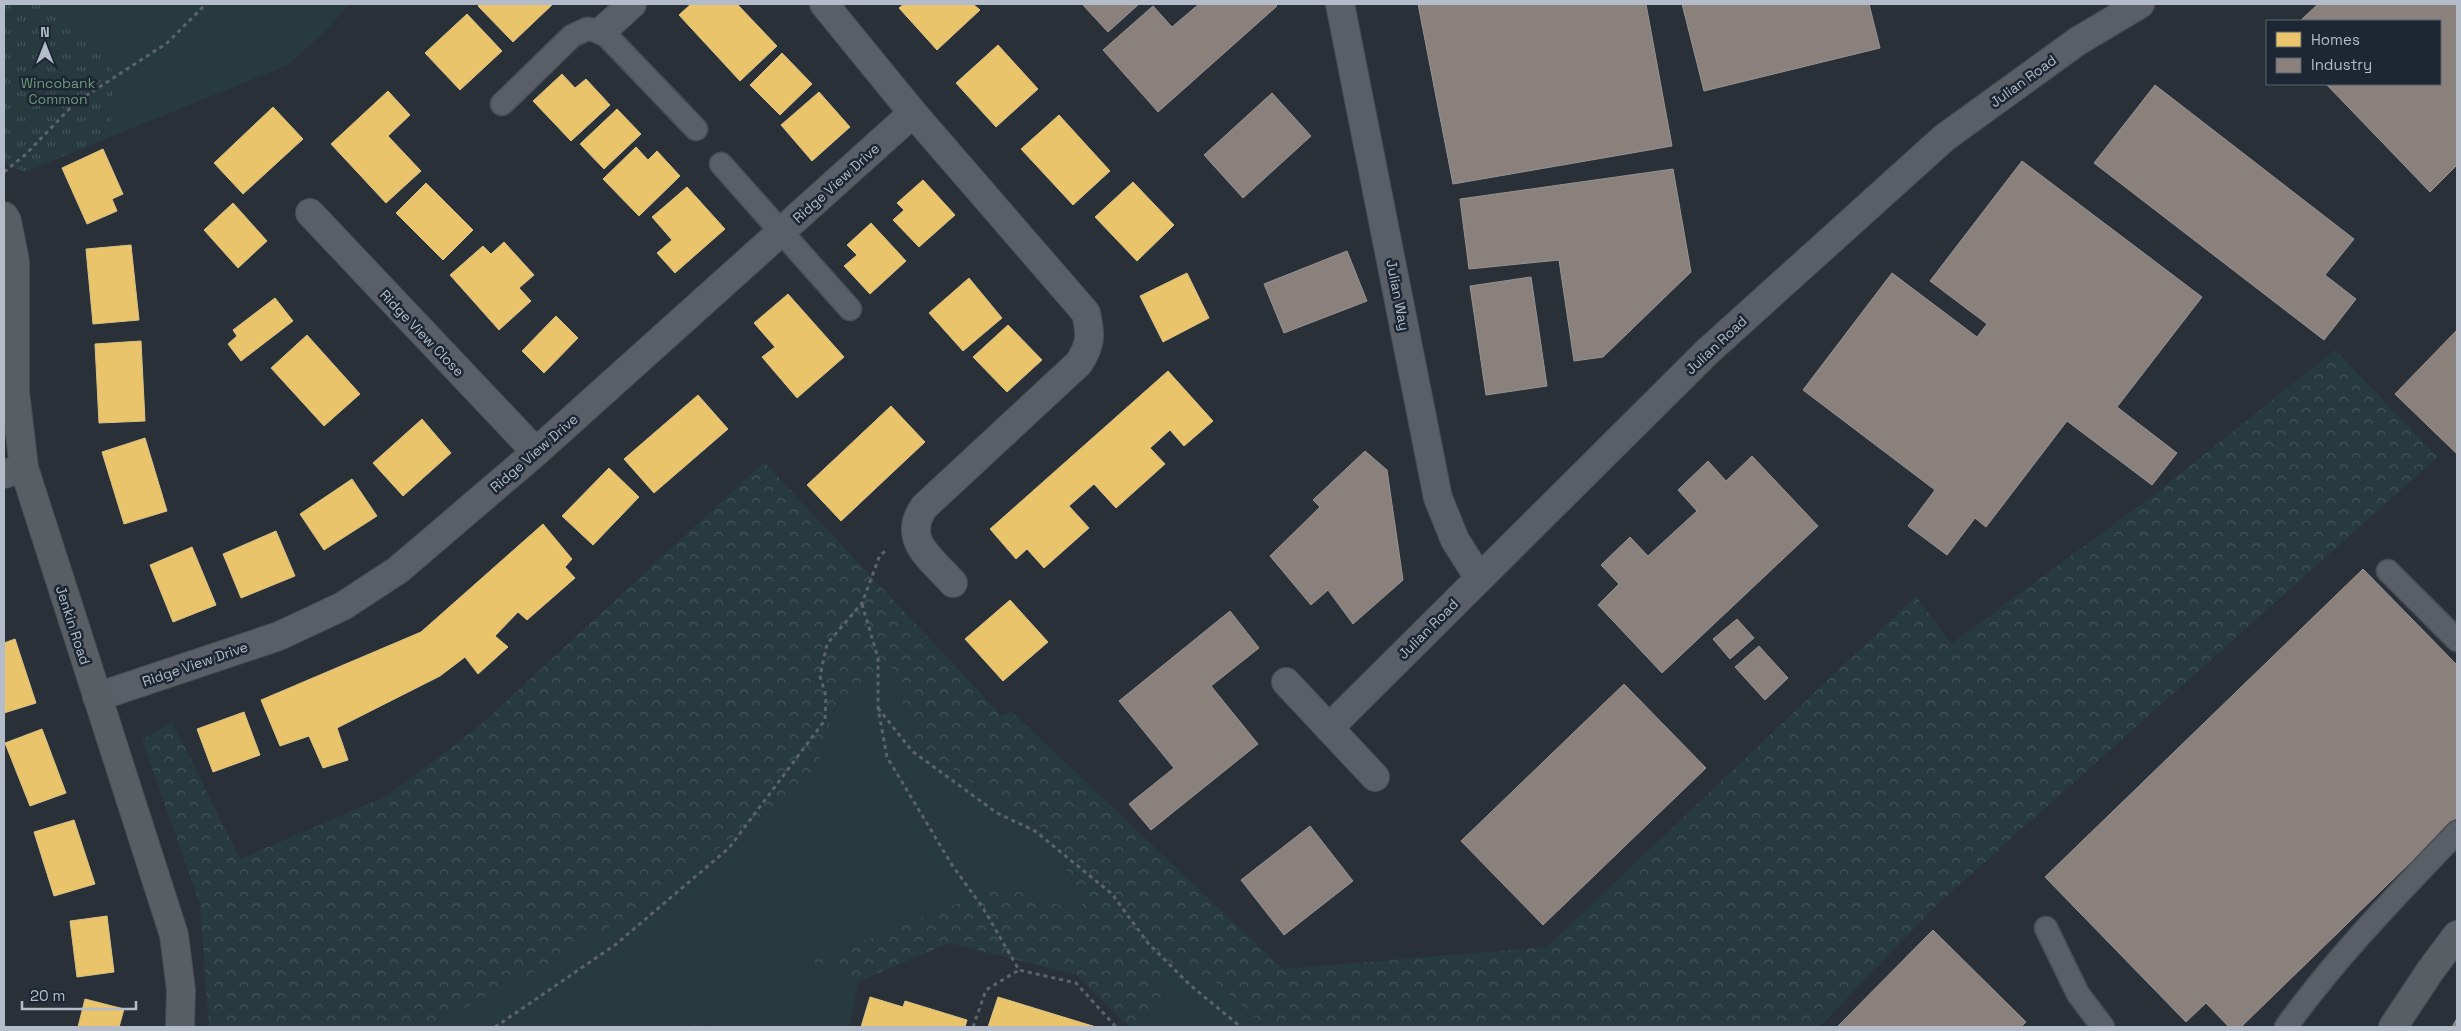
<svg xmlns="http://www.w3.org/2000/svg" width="2461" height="1031" viewBox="0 0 2461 1031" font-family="'Space Grotesk',sans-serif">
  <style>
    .grass { fill: #273a3e }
    .forest { fill: url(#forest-crowns) }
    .park { fill: url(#park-tufts) }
    .homes { fill: #e9c46a; stroke: #d9c286 }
    .industry { fill: #8a817c; stroke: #979393 }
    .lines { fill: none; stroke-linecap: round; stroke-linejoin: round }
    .lane-casing { stroke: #484c53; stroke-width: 25 }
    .street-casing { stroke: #484c53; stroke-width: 30 }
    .secondary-casing { stroke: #484c53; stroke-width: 30 }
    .path { stroke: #5d636a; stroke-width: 3; stroke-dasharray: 4 4; stroke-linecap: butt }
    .lane { stroke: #5a5e66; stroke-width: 22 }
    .street { stroke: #5a5e66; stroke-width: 28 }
    .secondary { stroke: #595d64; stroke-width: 28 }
    .labels { text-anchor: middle; stroke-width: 5; stroke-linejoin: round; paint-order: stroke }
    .street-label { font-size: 14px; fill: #b4bcc9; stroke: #1d2633 }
    .park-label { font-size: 14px; fill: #6b9a76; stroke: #1d2633 }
  </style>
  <defs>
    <pattern id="forest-crowns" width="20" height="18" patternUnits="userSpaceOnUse" patternTransform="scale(1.25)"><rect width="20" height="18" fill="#273a3e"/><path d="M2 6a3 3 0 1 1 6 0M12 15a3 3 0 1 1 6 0" fill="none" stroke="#445559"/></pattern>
    <pattern id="park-tufts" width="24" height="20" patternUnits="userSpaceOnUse" patternTransform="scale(1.25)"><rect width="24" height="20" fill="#273a3e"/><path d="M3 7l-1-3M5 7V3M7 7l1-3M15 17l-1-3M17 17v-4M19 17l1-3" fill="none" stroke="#445559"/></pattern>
  </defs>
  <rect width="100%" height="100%" fill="#2a3038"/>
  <g class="grass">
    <polygon points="48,4 349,4 328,29 288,65 110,137 114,74"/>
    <polygon points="890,661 918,747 1052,836 1086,915 813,960 858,982 850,1027 715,1027 710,1025 705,1027 424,1027 504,990 814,777 835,708"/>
    <polygon points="1161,960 1213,980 1266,1027 1134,1027 1164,1002"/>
  </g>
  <polygon class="forest" points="2335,350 2438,457 1939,903 1819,1027 1266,1027 1213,980 1162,960 1164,1002 1134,1027 1129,1027 1077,975 949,943 858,982 812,961 1002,886 1086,914 1052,835 918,747 889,661 835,708 814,777 628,916 504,990 424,1027 209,1027 200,904 142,740 172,722 240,859 387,796 482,724 764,462 1002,716 1011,711 1283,969 1547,947 1916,596 1951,644 2151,497"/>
  <polygon class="park" points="4,4 48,4 89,31 114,74 110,137 25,172 4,163"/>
  <g class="homes">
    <polygon points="480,4 553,4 513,42 478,6"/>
    <polygon points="691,4 737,4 777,46 740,81 679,15"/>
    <polygon points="904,4 973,4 980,10 937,50 899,8"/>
    <polygon points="467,14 502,51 460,90 425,53"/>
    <polygon points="998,45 1038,89 996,127 956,83"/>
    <polygon points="782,53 812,84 780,115 750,85"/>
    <polygon points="562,74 575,88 586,79 610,105 571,141 533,101"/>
    <polygon points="388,91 410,115 388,136 421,171 386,203 331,144"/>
    <polygon points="819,92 850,127 812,161 781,125"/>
    <polygon points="273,107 303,139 243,194 214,163"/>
    <polygon points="617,109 641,134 604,169 580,144"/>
    <polygon points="1059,115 1110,171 1073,205 1021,149"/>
    <polygon points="636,147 648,160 657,151 680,176 639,216 603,179"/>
    <polygon points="103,149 123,194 112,199 117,211 87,224 62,168"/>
    <polygon points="923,180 955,215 919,247 893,220 904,210 897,203"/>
    <polygon points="1133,182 1174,225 1137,261 1095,217"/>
    <polygon points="426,183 473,230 443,260 396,213"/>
    <polygon points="687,187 725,229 675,273 657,253 672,240 652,217"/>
    <polygon points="233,203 267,241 238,268 204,230"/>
    <polygon points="871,223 906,261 870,294 844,266 857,255 847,245"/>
    <polygon points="504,242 534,275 519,288 531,301 499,330 450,275 483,246 491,254"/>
    <polygon points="131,245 139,320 93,324 86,249"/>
    <polygon points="1187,273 1209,318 1163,342 1140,296"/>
    <polygon points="969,278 1002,318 963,351 929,313"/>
    <polygon points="788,294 844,357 797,398 762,357 775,347 754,323"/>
    <polygon points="275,298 293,321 241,361 228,344 237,336 233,330"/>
    <polygon points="556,316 578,338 544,373 522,351"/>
    <polygon points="1008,325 1042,360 1007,392 973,357"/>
    <polygon points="307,335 360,394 324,426 271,368"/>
    <polygon points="141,341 145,421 99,423 95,344"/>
    <polygon points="1168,371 1213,421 1184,446 1170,430 1150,448 1165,464 1116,508 1094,484 1069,506 1089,528 1044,568 1027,549 1016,559 990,529"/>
    <polygon points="698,395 728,429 654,493 624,459"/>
    <polygon points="891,406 925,442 841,521 807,485"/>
    <polygon points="422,419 451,453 403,496 373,463"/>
    <polygon points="145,438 167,511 124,524 102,452"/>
    <polygon points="609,468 639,497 593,545 562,516"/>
    <polygon points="352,479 377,516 324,550 300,514"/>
    <polygon points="543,524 572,559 565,567 575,578 527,620 518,612 495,636 508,647 478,674 465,657 440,676 337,728 348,760 323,768 309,736 280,746 261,700 421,632"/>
    <polygon points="276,531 295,576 241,598 223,554"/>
    <polygon points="192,547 216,605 173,622 150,565"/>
    <polygon points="1010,600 1048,642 1003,681 965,639"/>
    <polygon points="15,639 36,703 4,713 4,643"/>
    <polygon points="244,712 260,755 213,772 197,729"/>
    <polygon points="42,729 66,793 30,806 5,743"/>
    <polygon points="74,820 95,884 54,896 34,832"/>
    <polygon points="107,916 114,972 77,977 70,921"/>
    <polygon points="870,997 903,1007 905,1001 967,1020 965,1027 861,1027"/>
    <polygon points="998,997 1096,1027 988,1027"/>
    <polygon points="85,999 124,1009 119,1027 78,1027"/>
  </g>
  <g class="industry">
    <polygon points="1082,4 1139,4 1108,32"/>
    <polygon points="1199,4 1275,4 1277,6 1158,112 1103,50 1153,6 1172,27"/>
    <polygon points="1418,4 1646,4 1672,146 1453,184"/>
    <polygon points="1682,4 1869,4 1880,48 1704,91"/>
    <polygon points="2318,4 2457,4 2457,165 2430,192 2326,84 2440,84 2440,21 2300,21"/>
    <polygon points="2155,85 2354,239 2325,275 2356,299 2324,340 2094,163"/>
    <polygon points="1272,93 1311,136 1243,198 1204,155"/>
    <polygon points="2022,161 2202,297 2117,407 2177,453 2152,485 2067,421 1986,527 1975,518 1947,555 1908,526 1935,490 1803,390 1892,273 1977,337 1987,324 1930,281"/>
    <polygon points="1673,169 1691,272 1603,357 1574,361 1559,260 1469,269 1460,199"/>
    <polygon points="1347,251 1367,301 1284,333 1264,284"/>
    <polygon points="1531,277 1547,386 1486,395 1470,286"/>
    <polygon points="2457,330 2457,454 2395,394"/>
    <polygon points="1365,451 1387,470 1403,580 1353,624 1328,590 1311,605 1270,556 1320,507 1313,500"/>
    <polygon points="1752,456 1818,526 1662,673 1598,605 1619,584 1601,565 1630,537 1648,556 1697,511 1678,490 1708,461 1726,481"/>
    <polygon points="2363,569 2457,665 2457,817 2241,1027 2229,1027 2206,1003 2186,1022 2045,877"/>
    <polygon points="1230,611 1259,648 1211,686 1258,744 1151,830 1129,804 1174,768 1119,701"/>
    <polygon points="1737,619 1754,638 1730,659 1713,639"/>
    <polygon points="1759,646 1788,678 1765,700 1735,667"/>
    <polygon points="1624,684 1706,768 1543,925 1461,841"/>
    <polygon points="1310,826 1353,881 1284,935 1241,880"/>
    <polygon points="1933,930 2026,1022 2021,1027 1837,1027"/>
    <polygon points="2457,1018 2457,1027 2452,1027"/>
  </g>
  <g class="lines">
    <g class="lane-casing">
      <g id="lane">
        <polyline points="502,104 572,36 587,29 602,31 696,129"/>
        <polyline points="721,164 850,309"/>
        <polyline points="2388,571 2457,640"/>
        <polyline points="2046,928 2078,994 2103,1027"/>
        <path d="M2286 1027C2337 956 2397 895 2457 832"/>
      </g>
    </g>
    <g class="street-casing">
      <g id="street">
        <path d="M824 4 913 113 1086 313C1091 335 1091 344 1079 363L924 507C901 540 932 559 953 583"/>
        <polyline points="1340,4 1438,498 1455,540 1479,578"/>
        <polyline points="602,31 632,4"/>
        <polyline points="310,213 536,452"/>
        <polyline points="4,474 24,468"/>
        <polyline points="1286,682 1375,777"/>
        <polyline points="97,697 279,636 343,606 398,570 536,452 913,113"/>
        <polyline points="1329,728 1707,352 1944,138 2078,41 2140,4"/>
      </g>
    </g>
    <g class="secondary-casing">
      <g id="secondary">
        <polyline points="4,216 7,221 15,262 15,392 24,468 174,935 181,990 180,1027"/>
        <polyline points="2393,1027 2430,971 2457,935"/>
      </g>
    </g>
    <g class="path">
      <polyline points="4,172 25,155 75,103 167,43 206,4"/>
      <polyline points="862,604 878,658 878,708 887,757 952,865 983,908 1019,970 1076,983 1116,1027"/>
      <polyline points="878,708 912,751 997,813 1035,831 1112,894 1148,943 1190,985 1241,1027"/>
      <polyline points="495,1027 615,945 729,848 825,720 826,696 820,676 827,644 862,603 880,555 887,550"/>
      <polyline points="695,1027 696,1027"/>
      <polyline points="973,1027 986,990 1019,970"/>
    </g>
    <use href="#lane" class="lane"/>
    <use href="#street" class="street"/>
    <use href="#secondary" class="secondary"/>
  </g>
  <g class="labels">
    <g class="street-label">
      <text transform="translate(2023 81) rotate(-36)" y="5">Julian Road</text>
      <text transform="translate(836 183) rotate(-42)" y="5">Ridge View Drive</text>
      <text transform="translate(1398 295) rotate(79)" y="5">Julian Way</text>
      <text transform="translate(422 333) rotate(46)" y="5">Ridge View Close</text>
      <text transform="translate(1716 345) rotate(-43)" y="5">Julian Road</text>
      <text transform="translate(534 453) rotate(-41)" y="5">Ridge View Drive</text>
      <text transform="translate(73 625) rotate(72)" y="5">Jenkin Road</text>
      <text transform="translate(1428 629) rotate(-45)" y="5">Julian Road</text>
      <text transform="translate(195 664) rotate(-19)" y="5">Ridge View Drive</text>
    </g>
    <g class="park-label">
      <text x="58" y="88">Wincobank<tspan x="58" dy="16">Common</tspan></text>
    </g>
  </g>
  <rect width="2461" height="1031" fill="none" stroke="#b4bcc9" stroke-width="10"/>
  <rect x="2266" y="20" width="175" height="65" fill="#1d2633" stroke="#59626f"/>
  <rect x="2276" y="32" width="25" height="15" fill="#e9c46a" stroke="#59626f"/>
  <text x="2311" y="45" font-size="15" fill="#b4bcc9">Homes</text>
  <rect x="2276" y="58" width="25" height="15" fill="#8a817c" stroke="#59626f"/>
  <text x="2311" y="70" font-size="15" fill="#b4bcc9">Industry</text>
  <g transform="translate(45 45)" stroke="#1d2633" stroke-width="4" paint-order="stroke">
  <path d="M0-4L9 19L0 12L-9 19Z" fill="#b4bcc9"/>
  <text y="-8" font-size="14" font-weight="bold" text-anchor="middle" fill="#b4bcc9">N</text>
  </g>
  <path d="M22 1001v8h114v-8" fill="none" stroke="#b4bcc9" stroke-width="2.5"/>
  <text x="30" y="1001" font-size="15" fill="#b4bcc9" stroke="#1d2633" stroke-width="4" paint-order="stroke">20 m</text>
</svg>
